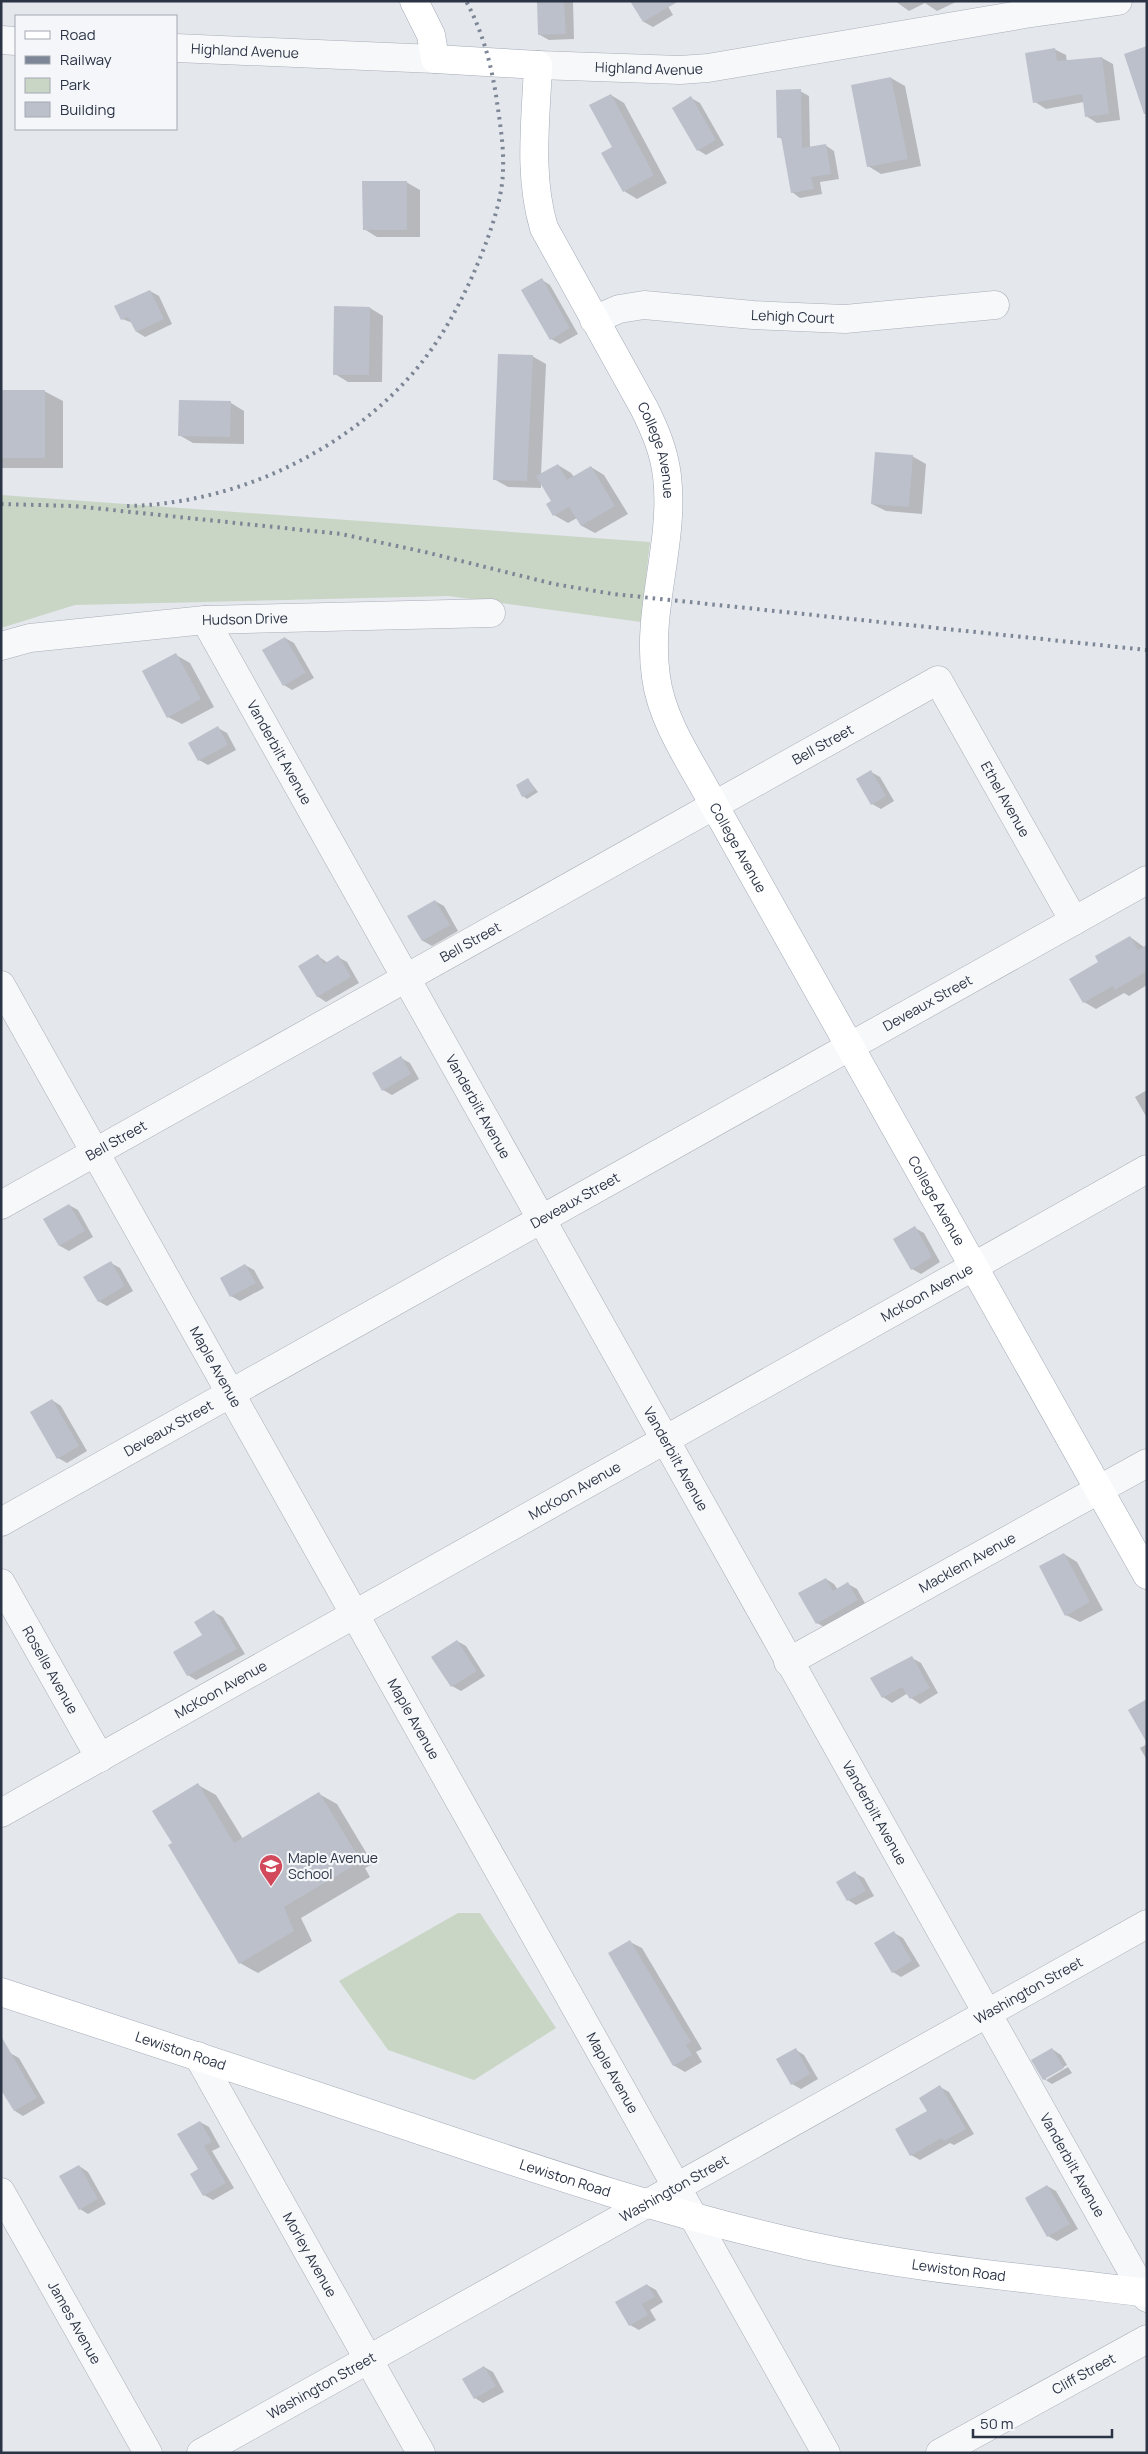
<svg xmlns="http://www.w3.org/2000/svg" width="1148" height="2454" viewBox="0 0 1148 2454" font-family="Manrope,sans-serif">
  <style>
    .green { fill: #c9d6c5 }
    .shadow { fill: #0003 }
    .building { fill: #bbc0ca }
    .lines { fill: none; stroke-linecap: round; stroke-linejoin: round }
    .minor-casing { stroke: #a9aeb7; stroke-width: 29 }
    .major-casing { stroke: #a3abb8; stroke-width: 29 }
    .minor { stroke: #f7f8fa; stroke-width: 28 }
    .major { stroke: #fff; stroke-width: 28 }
    .rail { stroke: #7d8696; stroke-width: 4; stroke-dasharray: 2.5 5; stroke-linecap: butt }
    .labels { text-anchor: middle; stroke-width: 4.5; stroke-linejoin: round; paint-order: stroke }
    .street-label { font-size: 14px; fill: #2b3445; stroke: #f4f6f9 }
    .poi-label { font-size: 14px; fill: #2b3445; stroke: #f4f6f9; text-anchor: start }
  </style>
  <rect width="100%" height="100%" fill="#e4e7ec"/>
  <g class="green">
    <polygon points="1,495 650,542 641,622 448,596 75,605 1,628"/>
    <polygon points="458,1913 480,1913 556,2028 474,2080 388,2050 339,1981"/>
  </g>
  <g class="shadow">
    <polygon points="538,1 573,1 574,39 549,40 540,35"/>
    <polygon points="632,1 665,1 673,15 653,27 644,22"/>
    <polygon points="895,1 958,1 937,11 925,3 909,11"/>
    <polygon points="1054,49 1066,55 1067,62 1102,58 1113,64 1120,120 1097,123 1086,116 1084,102 1046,109 1035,102"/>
    <polygon points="891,78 905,86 921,166 881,174 868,166"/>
    <polygon points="800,91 809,96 810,148 825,145 834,151 839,179 820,182 822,194 800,198 792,192 782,139 778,137"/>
    <polygon points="611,95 624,103 667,183 637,199 624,191 613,147"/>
    <polygon points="691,98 700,103 724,145 706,155 698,150"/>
    <polygon points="406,182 420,190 420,237 377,237 364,229"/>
    <polygon points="542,280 550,285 578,334 560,344 551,339"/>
    <polygon points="150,291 159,296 172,324 145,337 137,332 133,323 122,319"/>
    <polygon points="370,308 383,316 382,382 348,382 335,374"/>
    <polygon points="532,356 546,364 541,475 558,465 571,473 574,477 591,467 604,475 628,514 595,533 582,526 577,518 568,523 554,515 553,501 541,482 541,488 508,487 494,479"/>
    <polygon points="1,391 44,391 63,401 63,468 1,468"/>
    <polygon points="231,403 244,411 244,444 193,443 179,435"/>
    <polygon points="912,456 926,464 922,514 886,511 872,504"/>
    <polygon points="285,638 294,643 314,678 292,690 284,685"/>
    <polygon points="176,655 190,663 214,707 182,724 168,717"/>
    <polygon points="218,728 227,733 236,750 208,765 199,760"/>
    <polygon points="871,772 880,777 894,801 881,809 872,804"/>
    <polygon points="528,779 538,792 527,799 523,796 517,785"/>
    <polygon points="435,901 444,906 458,931 432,946 423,941 409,916"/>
    <polygon points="1130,937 1144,947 1147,946 1147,985 1129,996 1124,993 1096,1009 1084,1002 1100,962"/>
    <polygon points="318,956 328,963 338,957 347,962 359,983 326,1002 317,996"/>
    <polygon points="401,1058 410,1063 419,1079 392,1095 383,1090"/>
    <polygon points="1147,1090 1147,1118 1135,1097"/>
    <polygon points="69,1205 78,1210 93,1237 69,1251 60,1246 45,1219"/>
    <polygon points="915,1228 924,1233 940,1262 921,1274 912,1269"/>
    <polygon points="111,1263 120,1268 133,1291 107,1306 98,1301"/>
    <polygon points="245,1265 254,1270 264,1288 240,1301 231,1296"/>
    <polygon points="52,1400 61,1406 87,1451 67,1463 58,1458"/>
    <polygon points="1064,1554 1077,1562 1103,1610 1080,1622 1066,1615"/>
    <polygon points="826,1579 834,1584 838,1590 848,1584 857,1589 866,1605 826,1628 817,1623"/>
    <polygon points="214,1612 223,1617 245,1654 196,1680 188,1675"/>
    <polygon points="457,1641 466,1646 485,1676 461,1691 452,1686"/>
    <polygon points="912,1658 921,1663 938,1693 920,1704 911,1698 908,1693 892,1703 883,1697 872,1678"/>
    <polygon points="1147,1744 1147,1760 1140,1748"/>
    <polygon points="198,1785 216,1795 243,1839 319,1794 337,1804 373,1864 365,1868 370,1877 301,1918 312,1941 258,1973 240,1963 173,1844"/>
    <polygon points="855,1873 864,1878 874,1896 856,1905 848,1900"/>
    <polygon points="894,1933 903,1938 920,1966 901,1977 893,1972"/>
    <polygon points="630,1942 642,1948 702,2049 696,2052 702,2062 685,2072 673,2065"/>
    <polygon points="1052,2049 1061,2055 1067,2065 1046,2077 1046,2080 1068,2067 1072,2073 1052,2084 1044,2079"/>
    <polygon points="796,2050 804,2055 818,2079 801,2089 792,2084"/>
    <polygon points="10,2053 19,2058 45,2103 23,2116 15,2111"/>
    <polygon points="940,2087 949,2092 974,2134 954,2145 950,2143 920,2160 911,2155"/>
    <polygon points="200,2122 209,2127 220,2147 212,2151 234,2188 213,2200 204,2195 199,2170"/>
    <polygon points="79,2166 88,2172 106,2204 88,2214 80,2209"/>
    <polygon points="1047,2186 1056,2191 1078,2229 1057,2241 1048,2236"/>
    <polygon points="647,2285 656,2290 663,2302 650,2310 656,2320 639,2330 630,2325"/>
    <polygon points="484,2367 493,2372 504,2392 483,2403 475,2398"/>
  </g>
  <g class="building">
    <polygon points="537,1 564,1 566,34 538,35"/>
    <polygon points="630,1 679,1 643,22"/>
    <polygon points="1147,46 1147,114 1144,114 1124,54"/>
    <polygon points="1055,48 1057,61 1102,57 1109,114 1085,117 1082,94 1033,103 1025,53"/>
    <polygon points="891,77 908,159 867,167 851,85"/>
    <polygon points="801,89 802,148 826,144 831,174 811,177 814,189 791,193 781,137 777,138 776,90"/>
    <polygon points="611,94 654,175 623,192 601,153 612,147 589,105"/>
    <polygon points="691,96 716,140 697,151 672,108"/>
    <polygon points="362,181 407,181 407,230 363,230"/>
    <polygon points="542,278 570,328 550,340 521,290"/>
    <polygon points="150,290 164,319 136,332 128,317 121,320 114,306"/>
    <polygon points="334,306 370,307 369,375 333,375"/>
    <polygon points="498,354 533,355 527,481 493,480"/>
    <rect x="1" y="390" width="44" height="68"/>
    <polygon points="179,400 231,401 230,437 178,436"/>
    <polygon points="875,452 913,455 909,507 871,504"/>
    <polygon points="558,464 567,480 591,466 615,506 581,526 569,507 553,516 546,504 551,501 536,476"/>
    <polygon points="285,637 306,673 283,686 262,650"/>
    <polygon points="176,653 201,699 167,718 142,671"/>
    <polygon points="218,726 228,745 198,761 188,743"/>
    <polygon points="871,770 886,796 871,805 856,779"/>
    <polygon points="528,778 535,790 522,797 516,785"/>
    <polygon points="435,900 450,925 422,941 407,916"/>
    <polygon points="1130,936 1138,950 1147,945 1147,971 1115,990 1113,986 1083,1003 1069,979 1098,962 1095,956"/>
    <polygon points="318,954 324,964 338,955 351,977 317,997 298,966"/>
    <polygon points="401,1056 411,1074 382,1091 372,1073"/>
    <polygon points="69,1204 85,1231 59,1246 43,1219"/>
    <polygon points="915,1226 932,1257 911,1270 893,1239"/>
    <polygon points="111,1261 125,1286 98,1302 83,1277"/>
    <polygon points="245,1264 256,1283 230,1297 220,1278"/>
    <polygon points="52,1399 79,1446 57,1459 30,1412"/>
    <polygon points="1064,1553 1090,1602 1065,1616 1039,1566"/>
    <polygon points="826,1578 833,1591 848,1582 858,1600 816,1624 798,1593"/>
    <polygon points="214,1610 237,1649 187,1676 173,1652 202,1635 194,1622"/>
    <polygon points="457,1640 477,1671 451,1687 431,1657"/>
    <polygon points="912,1656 930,1688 910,1699 902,1687 882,1698 870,1678"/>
    <polygon points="1147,1699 1147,1743 1128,1710"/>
    <polygon points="198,1783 234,1843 319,1792 356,1853 348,1858 353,1866 284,1907 294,1931 239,1964 168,1845 172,1843 152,1811"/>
    <polygon points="855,1871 866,1891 847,1901 836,1882"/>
    <polygon points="894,1931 912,1961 892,1973 874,1943"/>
    <polygon points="630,1940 691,2042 686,2045 692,2055 673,2066 608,1953"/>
    <polygon points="1,2036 37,2098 14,2111 1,2090"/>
    <polygon points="796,2048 810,2074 791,2085 776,2059"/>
    <polygon points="1052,2048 1064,2068 1043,2080 1031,2060"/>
    <polygon points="940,2085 966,2129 944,2141 942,2138 910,2156 895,2129 927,2111 919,2098"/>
    <polygon points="200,2121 212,2142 204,2146 226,2183 203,2196 190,2174 198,2169 177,2134"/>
    <polygon points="79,2165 98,2199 79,2210 59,2176"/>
    <polygon points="1047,2185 1070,2224 1047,2237 1025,2198"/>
    <polygon points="647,2284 655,2297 642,2304 648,2315 629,2326 615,2302"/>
    <polygon points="484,2366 496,2386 474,2399 462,2379"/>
  </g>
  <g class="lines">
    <g class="minor-casing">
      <g id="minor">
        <polyline points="1,40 16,41"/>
        <path id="s1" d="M176 48 435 59"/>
        <path id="s2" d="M538 65 680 70 708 68 1025 14 1118 1"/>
        <path id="s3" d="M594 320 619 309 644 305 753 315 845 319 995 305"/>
        <path id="s4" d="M205 620 1147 2298"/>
        <path id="s5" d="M1 646 30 638 205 620 491 613"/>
        <path id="s6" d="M1 985 826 2453"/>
        <path id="s7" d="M1 1205 938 680 1074 921"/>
        <path id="s8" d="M1 1522 1147 880"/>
        <path id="s9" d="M1 1583 100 1758"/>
        <path id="s10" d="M788 1662 1147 1463"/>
        <path id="s11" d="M1 1813 1147 1169"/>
        <path id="s12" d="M198 2056 421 2453"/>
        <path id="s13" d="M1 2192 148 2453"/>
        <path id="s14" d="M201 2453 1147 1924"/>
        <path id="s15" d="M940 2453 1147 2339"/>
      </g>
    </g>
    <g class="major-casing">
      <g id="major">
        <path id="s16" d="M414 1 431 35 435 59 538 65C536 119 528 175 544 228L644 408C655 430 664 451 667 476 675 543 646 610 656 677 662 723 693 765 714 805L1147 1575"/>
        <path id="s17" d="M1 1992C136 2036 270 2080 404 2125 538 2170 671 2215 810 2246 921 2270 1034 2278 1147 2293"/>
      </g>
    </g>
    <use href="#minor" class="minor"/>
    <use href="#major" class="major"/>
    <g class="rail">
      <polyline points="1,504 74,506 341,534 425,552 554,584 613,594 1147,650"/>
      <path d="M127 506C233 504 342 454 413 373 439 343 459 307 475 270 487 242 503 201 503 169 504 147 500 123 497 102 492 67 483 32 466 1"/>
    </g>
  </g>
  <defs>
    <g id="school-pin" transform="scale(1.25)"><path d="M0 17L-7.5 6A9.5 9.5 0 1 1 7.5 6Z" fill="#d1495b" stroke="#f4f6f9"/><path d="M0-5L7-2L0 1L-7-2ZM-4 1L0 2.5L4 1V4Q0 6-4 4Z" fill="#fff"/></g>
  </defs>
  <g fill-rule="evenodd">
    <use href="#school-pin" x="271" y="1866"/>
  </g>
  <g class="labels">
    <g class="street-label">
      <text dy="5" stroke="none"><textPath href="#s1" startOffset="69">Highland Avenue</textPath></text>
      <text dy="5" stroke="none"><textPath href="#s2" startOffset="111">Highland Avenue</textPath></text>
      <text dy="5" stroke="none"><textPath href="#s3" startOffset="202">Lehigh Court</textPath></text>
      <text dy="5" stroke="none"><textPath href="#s16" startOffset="580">College Avenue</textPath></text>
      <text dy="5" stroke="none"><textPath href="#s5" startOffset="246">Hudson Drive</textPath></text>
      <text dy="5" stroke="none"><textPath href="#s7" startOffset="942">Bell Street</textPath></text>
      <text dy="5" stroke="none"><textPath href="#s4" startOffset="152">Vanderbilt Avenue</textPath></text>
      <text dy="5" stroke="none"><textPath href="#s7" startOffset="1211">Ethel Avenue</textPath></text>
      <text dy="5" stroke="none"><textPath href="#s16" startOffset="1000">College Avenue</textPath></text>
      <text dy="5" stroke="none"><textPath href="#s7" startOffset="538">Bell Street</textPath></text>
      <text dy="5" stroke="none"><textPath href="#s8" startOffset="1062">Deveaux Street</textPath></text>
      <text dy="5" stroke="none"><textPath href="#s4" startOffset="558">Vanderbilt Avenue</textPath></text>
      <text dy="5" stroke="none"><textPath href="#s7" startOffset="132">Bell Street</textPath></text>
      <text dy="5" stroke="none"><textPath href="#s8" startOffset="658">Deveaux Street</textPath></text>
      <text dy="5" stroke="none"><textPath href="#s16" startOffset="1405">College Avenue</textPath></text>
      <text dy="5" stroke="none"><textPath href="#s11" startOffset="1062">McKoon Avenue</textPath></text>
      <text dy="5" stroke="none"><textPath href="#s6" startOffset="438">Maple Avenue</textPath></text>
      <text dy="5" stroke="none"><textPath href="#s8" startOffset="192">Deveaux Street</textPath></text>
      <text dy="5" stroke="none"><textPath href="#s4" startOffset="962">Vanderbilt Avenue</textPath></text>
      <text dy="5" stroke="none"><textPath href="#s11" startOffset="658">McKoon Avenue</textPath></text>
      <text dy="5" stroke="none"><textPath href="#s10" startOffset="205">Macklem Avenue</textPath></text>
      <text dy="5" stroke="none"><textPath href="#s9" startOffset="100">Roselle Avenue</textPath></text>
      <text dy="5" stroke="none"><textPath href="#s11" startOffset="252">McKoon Avenue</textPath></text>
      <text dy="5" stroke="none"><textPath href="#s6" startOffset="842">Maple Avenue</textPath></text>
      <text dy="5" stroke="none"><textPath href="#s4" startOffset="1368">Vanderbilt Avenue</textPath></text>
      <text dy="5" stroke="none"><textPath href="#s14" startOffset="948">Washington Street</textPath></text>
      <text dy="5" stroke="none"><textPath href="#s17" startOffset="189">Lewiston Road</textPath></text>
      <text dy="5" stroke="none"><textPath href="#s6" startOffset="1248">Maple Avenue</textPath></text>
      <text dy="5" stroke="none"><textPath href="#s4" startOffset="1772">Vanderbilt Avenue</textPath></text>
      <text dy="5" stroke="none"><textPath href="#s17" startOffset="594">Lewiston Road</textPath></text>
      <text dy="5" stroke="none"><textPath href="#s14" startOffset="542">Washington Street</textPath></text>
      <text dy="5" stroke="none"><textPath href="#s12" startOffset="228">Morley Avenue</textPath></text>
      <text dy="5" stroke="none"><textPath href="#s17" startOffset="999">Lewiston Road</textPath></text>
      <text dy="5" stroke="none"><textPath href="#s13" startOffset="150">James Avenue</textPath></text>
      <text dy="5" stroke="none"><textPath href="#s15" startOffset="164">Cliff Street</textPath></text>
      <text dy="5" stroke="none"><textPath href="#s14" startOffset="138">Washington Street</textPath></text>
    </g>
    <g class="poi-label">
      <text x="288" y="1863">Maple Avenue<tspan x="288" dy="16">School</tspan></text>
    </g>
  </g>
  <rect width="1148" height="2454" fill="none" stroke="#2b3445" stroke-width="5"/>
  <rect x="15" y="15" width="162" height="115" fill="#f4f6f9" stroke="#a4a8b1"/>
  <rect x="25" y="31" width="25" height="8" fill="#ffffff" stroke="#a4a8b1"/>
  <text x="60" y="40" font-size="15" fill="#2b3445">Road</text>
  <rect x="25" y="56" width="25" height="8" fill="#7d8696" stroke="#a4a8b1"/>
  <text x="60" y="65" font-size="15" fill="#2b3445">Railway</text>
  <rect x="25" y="78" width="25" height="15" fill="#c9d6c5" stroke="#a4a8b1"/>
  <text x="60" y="90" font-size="15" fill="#2b3445">Park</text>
  <rect x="25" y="102" width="25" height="15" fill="#bbc0ca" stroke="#a4a8b1"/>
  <text x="60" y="115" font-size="15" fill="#2b3445">Building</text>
  <path d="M973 2429v8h139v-8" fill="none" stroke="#2b3445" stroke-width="2.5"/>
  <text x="980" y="2429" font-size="15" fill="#2b3445" stroke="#f4f6f9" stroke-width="4" paint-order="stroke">50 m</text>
</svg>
